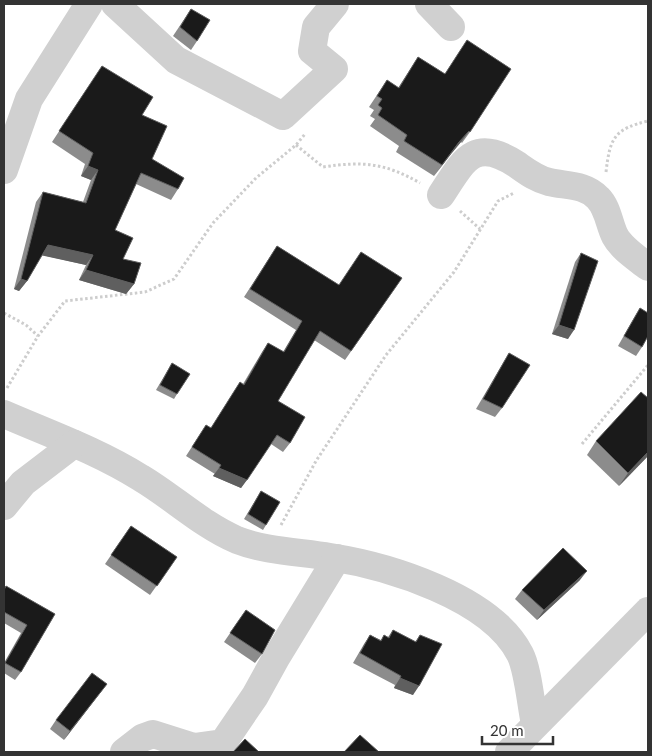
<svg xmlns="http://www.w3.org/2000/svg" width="652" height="756" viewBox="0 0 652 756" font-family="Lato,sans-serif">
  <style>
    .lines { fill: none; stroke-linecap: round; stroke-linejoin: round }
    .path { stroke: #cdcdcd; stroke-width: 3; stroke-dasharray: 2.5 2.5; stroke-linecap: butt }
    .minor { stroke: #d0d0d0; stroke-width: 28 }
    .wall { fill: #8c8c8c }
    .shaded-wall { fill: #5f5f5f }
    .building { fill: #1a1a1a; stroke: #5f5f5f }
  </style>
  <rect width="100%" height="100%" fill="#fff"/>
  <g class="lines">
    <g class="path">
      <path d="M296 145 323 167C363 161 385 163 420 183"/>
      <path d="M606 172C610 138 614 129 648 121"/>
      <polyline points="460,211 480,229"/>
      <polyline points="4,313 26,325 38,336"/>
      <polyline points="7,388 38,336 65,301 145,292 174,279 213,223 256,178 296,145 305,134"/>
      <polyline points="582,444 648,365"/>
      <polyline points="281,525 316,461 386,355 454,272 498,201 514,193"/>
    </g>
    <g class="minor">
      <polyline points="115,4 176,60 283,116 334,69 312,51 316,27 335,4"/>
      <polyline points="429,4 451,27"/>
      <polyline points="4,170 29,99 89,4"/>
      <path d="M441 195C463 162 473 136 516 164 526 171 536 179 549 182 566 186 585 184 598 198 608 208 609 224 615 236 622 249 637 258 648 267"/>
      <path d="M4 414C50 434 98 451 141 478 173 497 202 525 237 540 265 551 300 552 330 557 388 566 491 597 520 654 528 669 531 706 535 724"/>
      <polyline points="4,506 23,483 74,444"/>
      <polyline points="124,752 142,738 153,734 194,747 223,743 255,696 276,658 337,558"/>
      <polyline points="509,752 648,611"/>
    </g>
  </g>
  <g class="wall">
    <polygon points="191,9 197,41 191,50 173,36"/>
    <polygon points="467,40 470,132 462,143 461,142 451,154 434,176 396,152 399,146 370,126 375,119 370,116 374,110 369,107 387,80 398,88 418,57 445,74"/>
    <polygon points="102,66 142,115 152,159 178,189 171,200 136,184 115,230 123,259 134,284 126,294 79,280 86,265 42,255 27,281 19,291 14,289 36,202 43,192 83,202 91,180 81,176 85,164 52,142"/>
    <polygon points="277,246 339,285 402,278 345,360 314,340 278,401 290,443 283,452 271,444 241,488 213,476 215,474 186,456 206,425 211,428 240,382 243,384 262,352 268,343 283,352 296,330 244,297"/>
    <polygon points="581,253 568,339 552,334 575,262"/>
    <polygon points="640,308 642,347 636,356 618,346 634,318"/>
    <polygon points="509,353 502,408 495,417 476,409 503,363"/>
    <polygon points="172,363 177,394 174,399 156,390"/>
    <polygon points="648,398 648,456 619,486 587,455 596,441"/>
    <polygon points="261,491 266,525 263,530 244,519"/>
    <polygon points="131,526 177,557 150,595 105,564"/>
    <polygon points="580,580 537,620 515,599 522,590"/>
    <polygon points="6,586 55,614 21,672 15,680 4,673 4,663 21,633 4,623 4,589"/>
    <polygon points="246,610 262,654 255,663 224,642"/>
    <polygon points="393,630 415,642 420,635 413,695 394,688 395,685 353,663 364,644 370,635 381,640 384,635 388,637"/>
    <polygon points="107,684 64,740 50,729 56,720"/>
  </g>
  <g class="shaded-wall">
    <polygon points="469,131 461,142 451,154 434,176 459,142"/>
    <polygon points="88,166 98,170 91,180 81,176"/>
    <polygon points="48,245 93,255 86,265 40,255"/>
    <polygon points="86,270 134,284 126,294 79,280"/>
    <polygon points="21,279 27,281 19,291 14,289"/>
    <polygon points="559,325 574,330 568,339 552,334"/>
    <polygon points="648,452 648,456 619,486 628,473"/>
    <polygon points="219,468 247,480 241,488 213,476"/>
    <polygon points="587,571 580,580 537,620 544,610"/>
    <polygon points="400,678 419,686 413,695 394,688"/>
    <polygon points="107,684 100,693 64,740 70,731"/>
  </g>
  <g class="building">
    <polygon points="191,9 210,20 197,41 180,27"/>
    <polygon points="467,40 511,69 470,132 469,131 459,142 442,165 404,141 407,135 378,115 382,108 378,105 382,99 377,96 387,80 399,88 418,57 445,74"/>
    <polygon points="102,66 153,97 142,115 167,126 152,159 184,178 178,189 141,173 115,230 133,238 123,259 141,263 134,284 86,270 93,255 48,245 27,281 21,279 43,192 86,203 98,170 88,166 93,153 59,131"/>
    <polygon points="277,246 339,285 361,252 402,278 351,351 320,331 278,401 305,417 290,443 277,435 247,480 219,468 221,465 192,447 206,425 211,428 240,382 244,385 268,343 284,352 302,321 250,289"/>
    <polygon points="581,253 598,261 574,330 559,325"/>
    <polygon points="640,308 648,313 648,336 642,347 624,336"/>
    <polygon points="509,353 530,365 502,408 483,399"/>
    <polygon points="172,363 190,374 177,394 160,385"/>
    <polygon points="641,392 648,398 648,452 628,473 596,441"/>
    <polygon points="261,491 280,502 266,525 248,514"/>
    <polygon points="131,526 177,557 157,586 111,555"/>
    <polygon points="563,548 587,571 544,610 522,590"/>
    <polygon points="6,586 55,614 21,672 5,663 27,625 4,612 4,590"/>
    <polygon points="246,610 275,630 262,654 230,633"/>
    <polygon points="393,630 416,642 420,635 442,644 419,686 400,678 401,676 360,653 370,635 381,641 384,635 389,638"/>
    <polygon points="92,673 107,684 70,731 56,720"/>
    <polygon points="360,735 379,752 344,752"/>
    <polygon points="245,739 259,752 233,752"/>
  </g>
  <rect width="652" height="756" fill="none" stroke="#333333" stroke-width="10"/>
  <path d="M482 736v8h71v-8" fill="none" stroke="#333333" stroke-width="2.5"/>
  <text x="490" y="736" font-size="15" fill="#333333" stroke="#ffffff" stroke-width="4" paint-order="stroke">20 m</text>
</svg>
